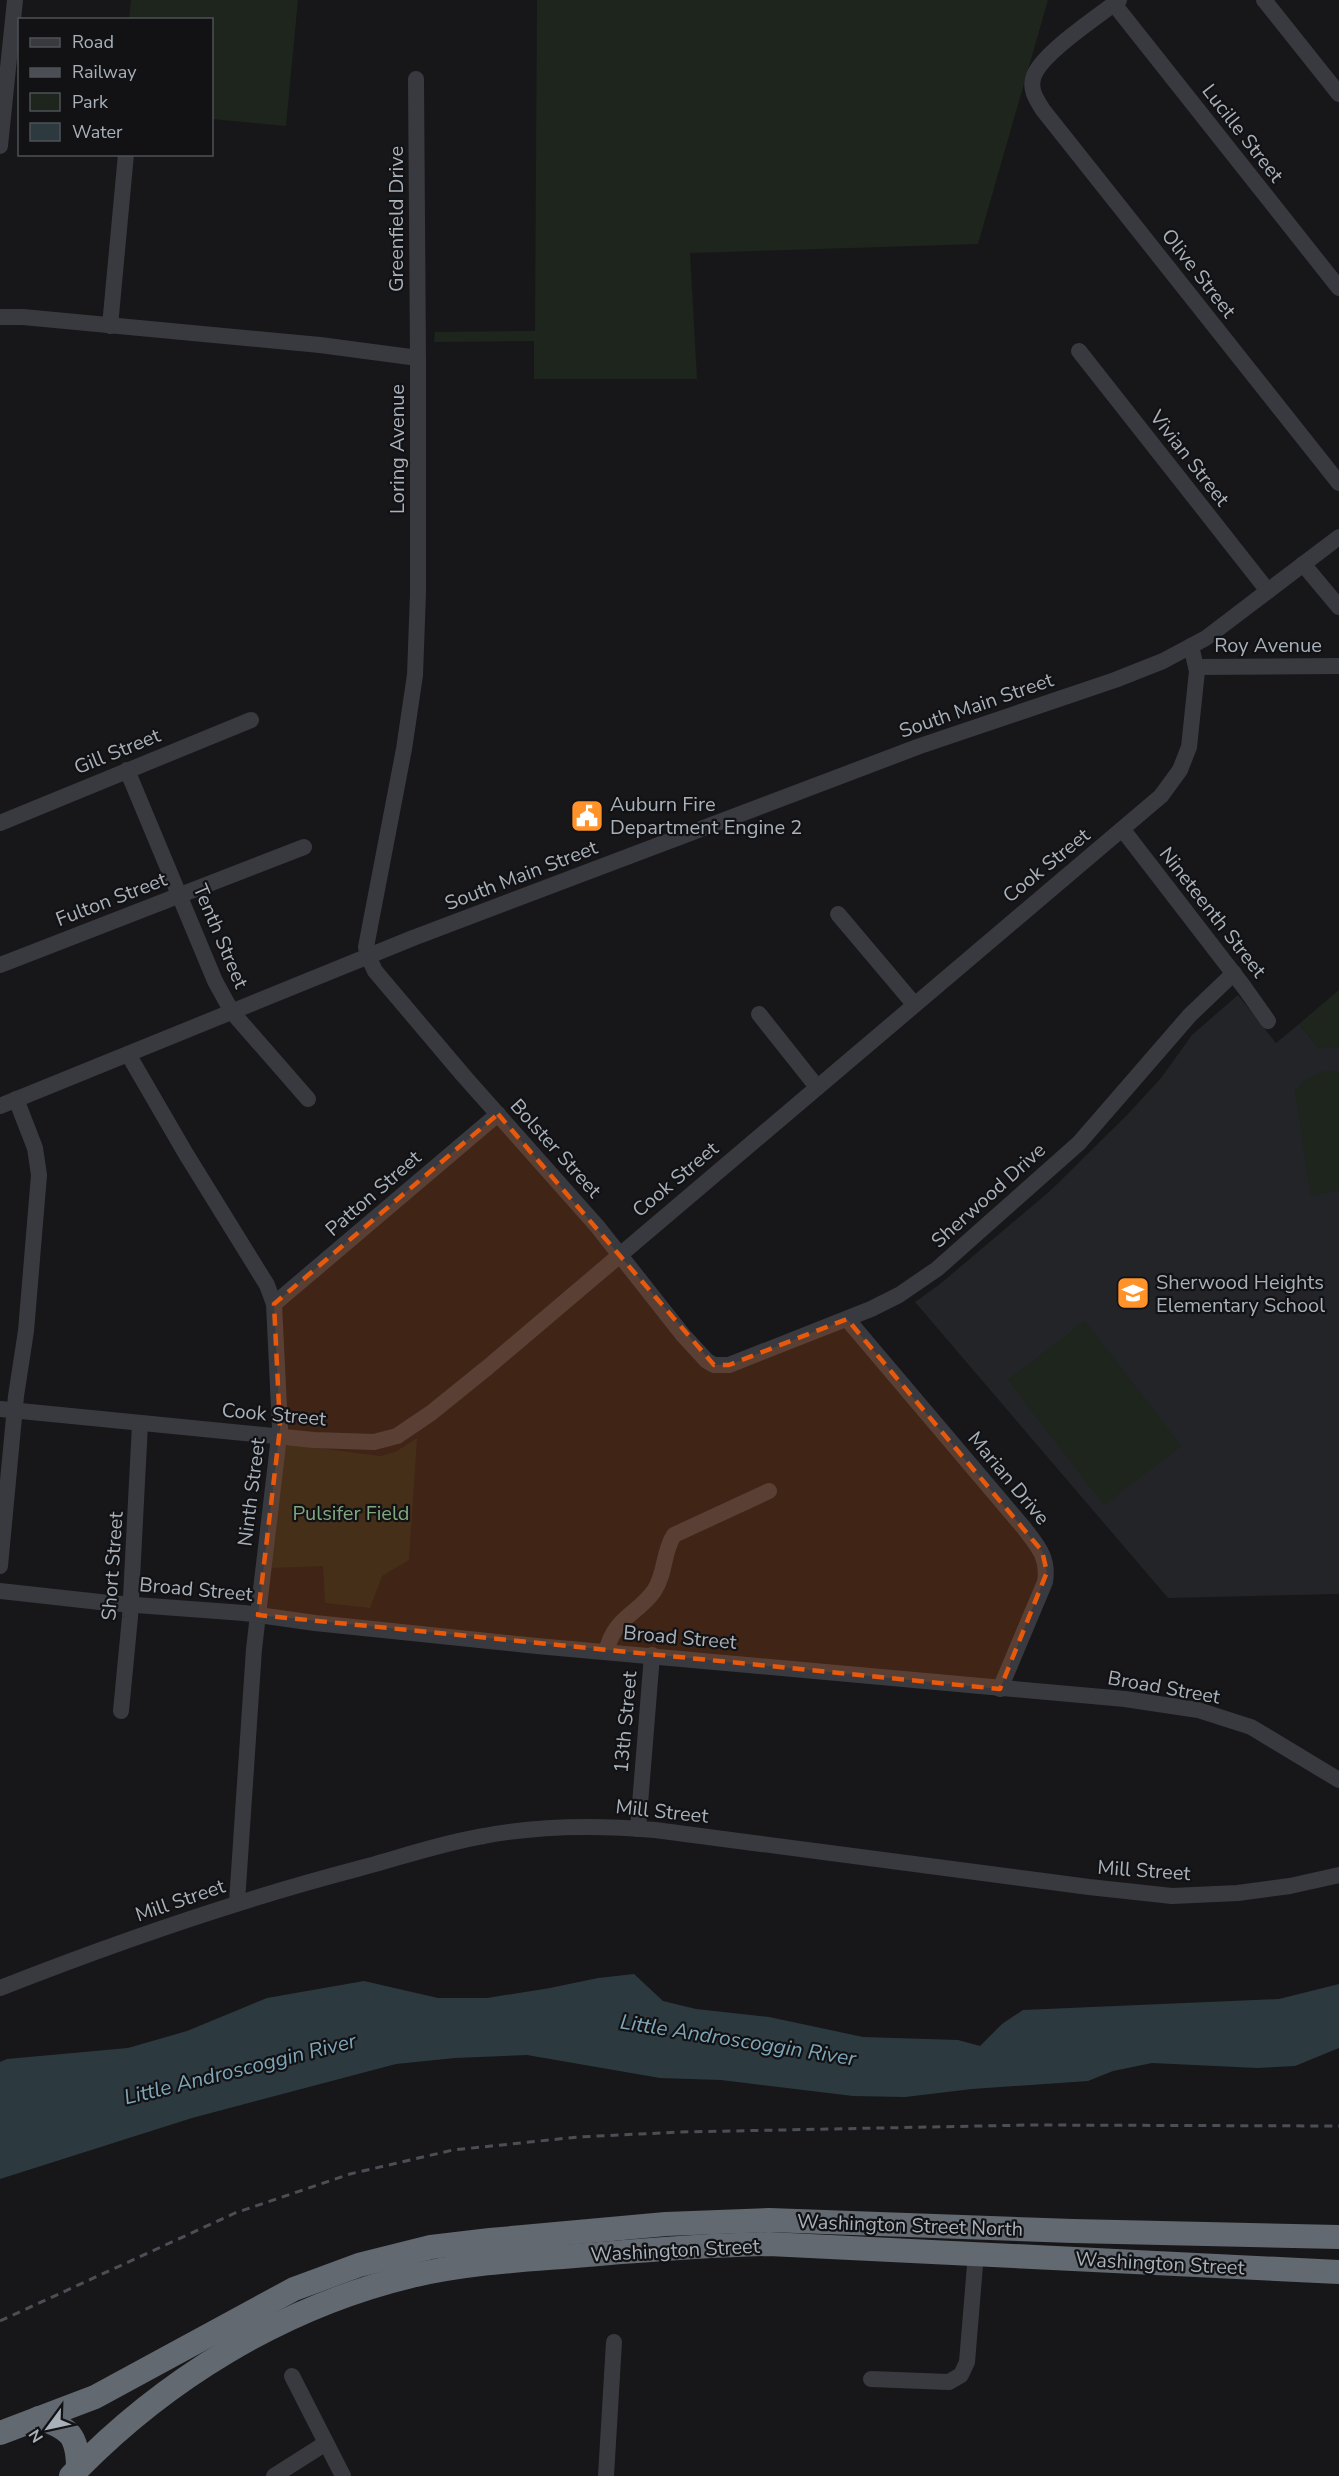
<svg xmlns="http://www.w3.org/2000/svg" width="1339" height="2476" viewBox="0 0 1339 2476" font-family="'Nunito Sans',sans-serif">
  <style>
    .built { fill: #232427 }
    .green { fill: #1d251d }
    .water { fill: #2c3a3f }
    .lines { fill: none; stroke-linecap: round; stroke-linejoin: round }
    .minor { stroke: #383a3f; stroke-width: 16 }
    .highway { stroke: #636970; stroke-width: 24 }
    .rail { stroke: #4b4e54; stroke-width: 3; stroke-dasharray: 8 6; stroke-linecap: butt }
    .marked { fill: #e8590c; fill-opacity: 0.2; stroke: #e8590c; stroke-width: 4.5; stroke-dasharray: 12 8; stroke-linejoin: round }
    .labels { text-anchor: middle; stroke-width: 4.5; stroke-linejoin: round; paint-order: stroke }
    .street-label { font-size: 20px; fill: #a8b1ba; stroke: #121215 }
    .poi-label { font-size: 20px; fill: #a8b1ba; stroke: #121215; text-anchor: start }
    .park-label { font-size: 20px; fill: #82a77e; stroke: #121215 }
    .water-label { font-size: 21px; font-style: italic; fill: #7da6b8; stroke: #121215 }
  </style>
  <rect width="100%" height="100%" fill="#17171a"/>
  <polygon class="built" points="1238,995 1276,1043 1299,1024 1319,1048 1339,1048 1339,1594 1168,1598 915,1302 940,1284 1050,1191 1128,1114 1161,1078 1192,1035"/>
  <g class="green">
    <polygon points="131,0 298,0 286,126 212,119 212,20 129,19"/>
    <polygon points="537,0 1048,0 978,244 690,253 697,379 534,379 534,341 434,342 435,332 535,331"/>
    <polygon points="1339,990 1339,1048 1319,1048 1299,1024"/>
    <polygon points="1323,1071 1339,1071 1339,1190 1311,1196 1295,1091 1304,1081"/>
    <polygon points="1085,1321 1181,1446 1104,1505 1008,1380"/>
    <polygon points="417,1438 409,1560 382,1576 370,1608 325,1603 323,1566 271,1568 282,1451 289,1444 380,1456 395,1452"/>
  </g>
  <polygon class="water" points="634,1974 663,2001 696,2009 769,2017 863,2037 958,2040 980,2046 1002,2024 1023,2010 1279,1999 1339,1984 1339,2048 1295,2066 1257,2068 1152,2063 1113,2071 1088,2081 972,2089 905,2097 853,2096 721,2080 660,2078 527,2055 455,2058 396,2064 192,2118 0,2179 0,2062 7,2059 128,2048 187,2031 267,1998 364,1981 438,1998 487,1998 550,1988 598,1978"/>
  <g class="lines">
    <g class="minor">
      <path d="M1119 0C1099 16 1037 56 1033 79 1030 91 1037 100 1043 110L1339 483"/>
      <polyline points="1264,0 1339,94"/>
      <polyline points="1114,4 1339,288"/>
      <polyline points="416,79 418,358"/>
      <polyline points="0,146 15,0"/>
      <polyline points="0,317 23,317 320,345 418,358 418,593 415,675 404,749 366,947 368,956 375,971 463,1075 597,1226 683,1335 707,1361 714,1365 729,1365 871,1309 899,1295 937,1269 1079,1143 1190,1015 1234,973"/>
      <polyline points="110,326 126,154"/>
      <polyline points="1079,351 1268,591"/>
      <polyline points="1303,564 1339,607"/>
      <polyline points="1196,667 1339,666"/>
      <polyline points="127,770 215,981 232,1012 308,1099"/>
      <polyline points="0,823 251,720"/>
      <polyline points="1123,830 1244,987 1268,1021"/>
      <polyline points="838,914 914,1004"/>
      <polyline points="0,965 304,847"/>
      <polyline points="759,1014 817,1087"/>
      <polyline points="128,1054 186,1154 267,1285 274,1304 280,1428 254,1649 237,1902"/>
      <polyline points="0,1106 413,938 920,746 1115,680 1163,661 1206,638 1339,537"/>
      <polyline points="274,1304 498,1114"/>
      <path d="M847 1319 1024 1528C1038 1546 1049 1558 1045 1582L1000 1689"/>
      <polyline points="0,1409 314,1440 374,1442 397,1436 431,1413 488,1367 1161,796 1180,770 1189,747 1197,671 1191,646"/>
      <polyline points="0,1566 16,1396 26,1331 39,1175 35,1148 16,1099"/>
      <polyline points="0,1591 109,1603 244,1613 315,1623 537,1646 1125,1699 1198,1710 1251,1727 1339,1780"/>
      <path d="M606 1652C615 1616 636 1616 654 1591 666 1573 663 1551 674 1535L769 1491"/>
      <polyline points="121,1711 130,1617 140,1424"/>
      <polyline points="638,1829 652,1655"/>
      <path d="M0 1988C117 1942 235 1901 357 1869 399 1858 441 1843 484 1836 541 1825 597 1825 655 1830L1089 1887 1172 1896 1238 1893 1290 1886 1339 1875"/>
      <polyline points="292,2376 343,2476"/>
      <polyline points="871,2379 949,2382 961,2375 967,2362 976,2253"/>
      <polyline points="274,2476 326,2443"/>
      <polyline points="606,2476 614,2342"/>
    </g>
    <g class="highway">
      <path d="M39 2418C70 2428 78 2436 78 2469"/>
      <polyline points="0,2433 95,2397 294,2289 359,2265 431,2247 490,2240 666,2224 769,2220 1073,2231 1339,2237"/>
      <path d="M71 2476C163 2380 282 2307 411 2276 469 2262 529 2260 587 2255 648 2250 708 2245 769 2244L1339 2272"/>
    </g>
    <polyline class="rail" points="0,2321 235,2213 350,2174 453,2150 578,2137 681,2132 1030,2125 1339,2126"/>
  </g>
  <path class="marked" d="M498 1114 714 1365H729L847 1319 1042 1551 1047 1572 1000 1689 258 1615 280 1428 274 1304Z"/>
  <defs>
    <g id="civic-square" transform="scale(1.725)"><rect x="-9" y="-9" width="18" height="18" rx="4" fill="#ff932a" stroke="#121215"/><path d="M-.6-6.5H3V-4.5H.6V-3L4-1V1h2V6H-6V1h2V-1L-.6-3ZM-1.2 2.5V6h2.4V2.5Z" fill="#fff"/></g>
    <g id="school-square" transform="scale(1.725)"><rect x="-9" y="-9" width="18" height="18" rx="4" fill="#ff932a" stroke="#121215"/><path d="M0-5L7-2L0 1L-7-2ZM-4 1L0 2.5L4 1V4Q0 6-4 4Z" fill="#fff"/></g>
  </defs>
  <g fill-rule="evenodd">
    <use href="#civic-square" x="587" y="816"/>
    <use href="#school-square" x="1133" y="1293"/>
  </g>
  <g class="labels">
    <g class="street-label">
      <text transform="translate(1243 133) rotate(52)" y="7">Lucille Street</text>
      <text transform="translate(396 219) rotate(-90)" y="7">Greenfield Drive</text>
      <text transform="translate(1199 273) rotate(52)" y="7">Olive Street</text>
      <text transform="translate(397 449) rotate(-90)" y="7">Loring Avenue</text>
      <text transform="translate(1190 458) rotate(52)" y="7">Vivian Street</text>
      <text x="1268" y="652">Roy Avenue</text>
      <text transform="translate(976 705) rotate(-19)" y="7">South Main Street</text>
      <text transform="translate(117 751) rotate(-22)" y="7">Gill Street</text>
      <text transform="translate(1046 865) rotate(-39)" y="7">Cook Street</text>
      <text transform="translate(521 875) rotate(-21)" y="7">South Main Street</text>
      <text transform="translate(111 899) rotate(-21)" y="7">Fulton Street</text>
      <text transform="translate(1213 912) rotate(52)" y="7">Nineteenth Street</text>
      <text transform="translate(221 936) rotate(67)" y="7">Tenth Street</text>
      <text transform="translate(556 1148) rotate(48)" y="7">Bolster Street</text>
      <text transform="translate(675 1179) rotate(-40)" y="7">Cook Street</text>
      <text transform="translate(373 1193) rotate(-41)" y="7">Patton Street</text>
      <text transform="translate(988 1195) rotate(-42)" y="7">Sherwood Drive</text>
      <text transform="translate(274 1414) rotate(5)" y="7">Cook Street</text>
      <text transform="translate(1009 1478) rotate(50)" y="7">Marian Drive</text>
      <text transform="translate(251 1492) rotate(-83)" y="7">Ninth Street</text>
      <text transform="translate(112 1566) rotate(-86)" y="7">Short Street</text>
      <text transform="translate(196 1589) rotate(5)" y="7">Broad Street</text>
      <text transform="translate(680 1637) rotate(5)" y="7">Broad Street</text>
      <text transform="translate(1164 1687) rotate(10)" y="7">Broad Street</text>
      <text transform="translate(625 1722) rotate(-85)" y="7">13th Street</text>
      <text transform="translate(662 1811) rotate(6)" y="7">Mill Street</text>
      <text transform="translate(1144 1870) rotate(4)" y="7">Mill Street</text>
      <text transform="translate(180 1900) rotate(-19)" y="7">Mill Street</text>
      <text transform="translate(910 2225) rotate(2)" y="7">Washington Street North</text>
      <text transform="translate(675 2250) rotate(-3)" y="7">Washington Street</text>
      <text transform="translate(1160 2263) rotate(3)" y="7">Washington Street</text>
    </g>
    <g class="poi-label">
      <text x="610" y="811">Auburn Fire<tspan x="610" dy="23">Department Engine 2</tspan></text>
      <text x="1156" y="1289">Sherwood Heights<tspan x="1156" dy="23">Elementary School</tspan></text>
    </g>
    <g class="park-label">
      <text x="351" y="1520">Pulsifer Field</text>
    </g>
    <g class="water-label">
      <text transform="translate(738 2040) rotate(9)" y="7">Little Androscoggin River</text>
      <text transform="translate(240 2069) rotate(-14)" y="7">Little Androscoggin River</text>
    </g>
  </g>
  <rect x="18" y="18" width="195" height="138" fill="#121215" stroke="#4e5257" stroke-width="1.5"/>
  <rect x="30" y="38" width="30" height="9" fill="#383a3f" stroke="#4e5257" stroke-width="1.5"/>
  <text x="72" y="48" font-size="18" fill="#a8b1ba">Road</text>
  <rect x="30" y="68" width="30" height="9" fill="#4b4e54" stroke="#4e5257" stroke-width="1.5"/>
  <text x="72" y="78" font-size="18" fill="#a8b1ba">Railway</text>
  <rect x="30" y="93" width="30" height="18" fill="#1d251d" stroke="#4e5257" stroke-width="1.5"/>
  <text x="72" y="108" font-size="18" fill="#a8b1ba">Park</text>
  <rect x="30" y="123" width="30" height="18" fill="#2c3a3f" stroke="#4e5257" stroke-width="1.5"/>
  <text x="72" y="138" font-size="18" fill="#a8b1ba">Water</text>
  <g transform="translate(48 2428) rotate(237)" stroke="#121215" stroke-width="4.5" paint-order="stroke">
  <path d="M0-4.5L10 22L0 15L-10 22Z" fill="#a8b1ba"/>
  <text y="-9" font-size="16" font-weight="bold" text-anchor="middle" fill="#a8b1ba">N</text>
  </g>
</svg>
